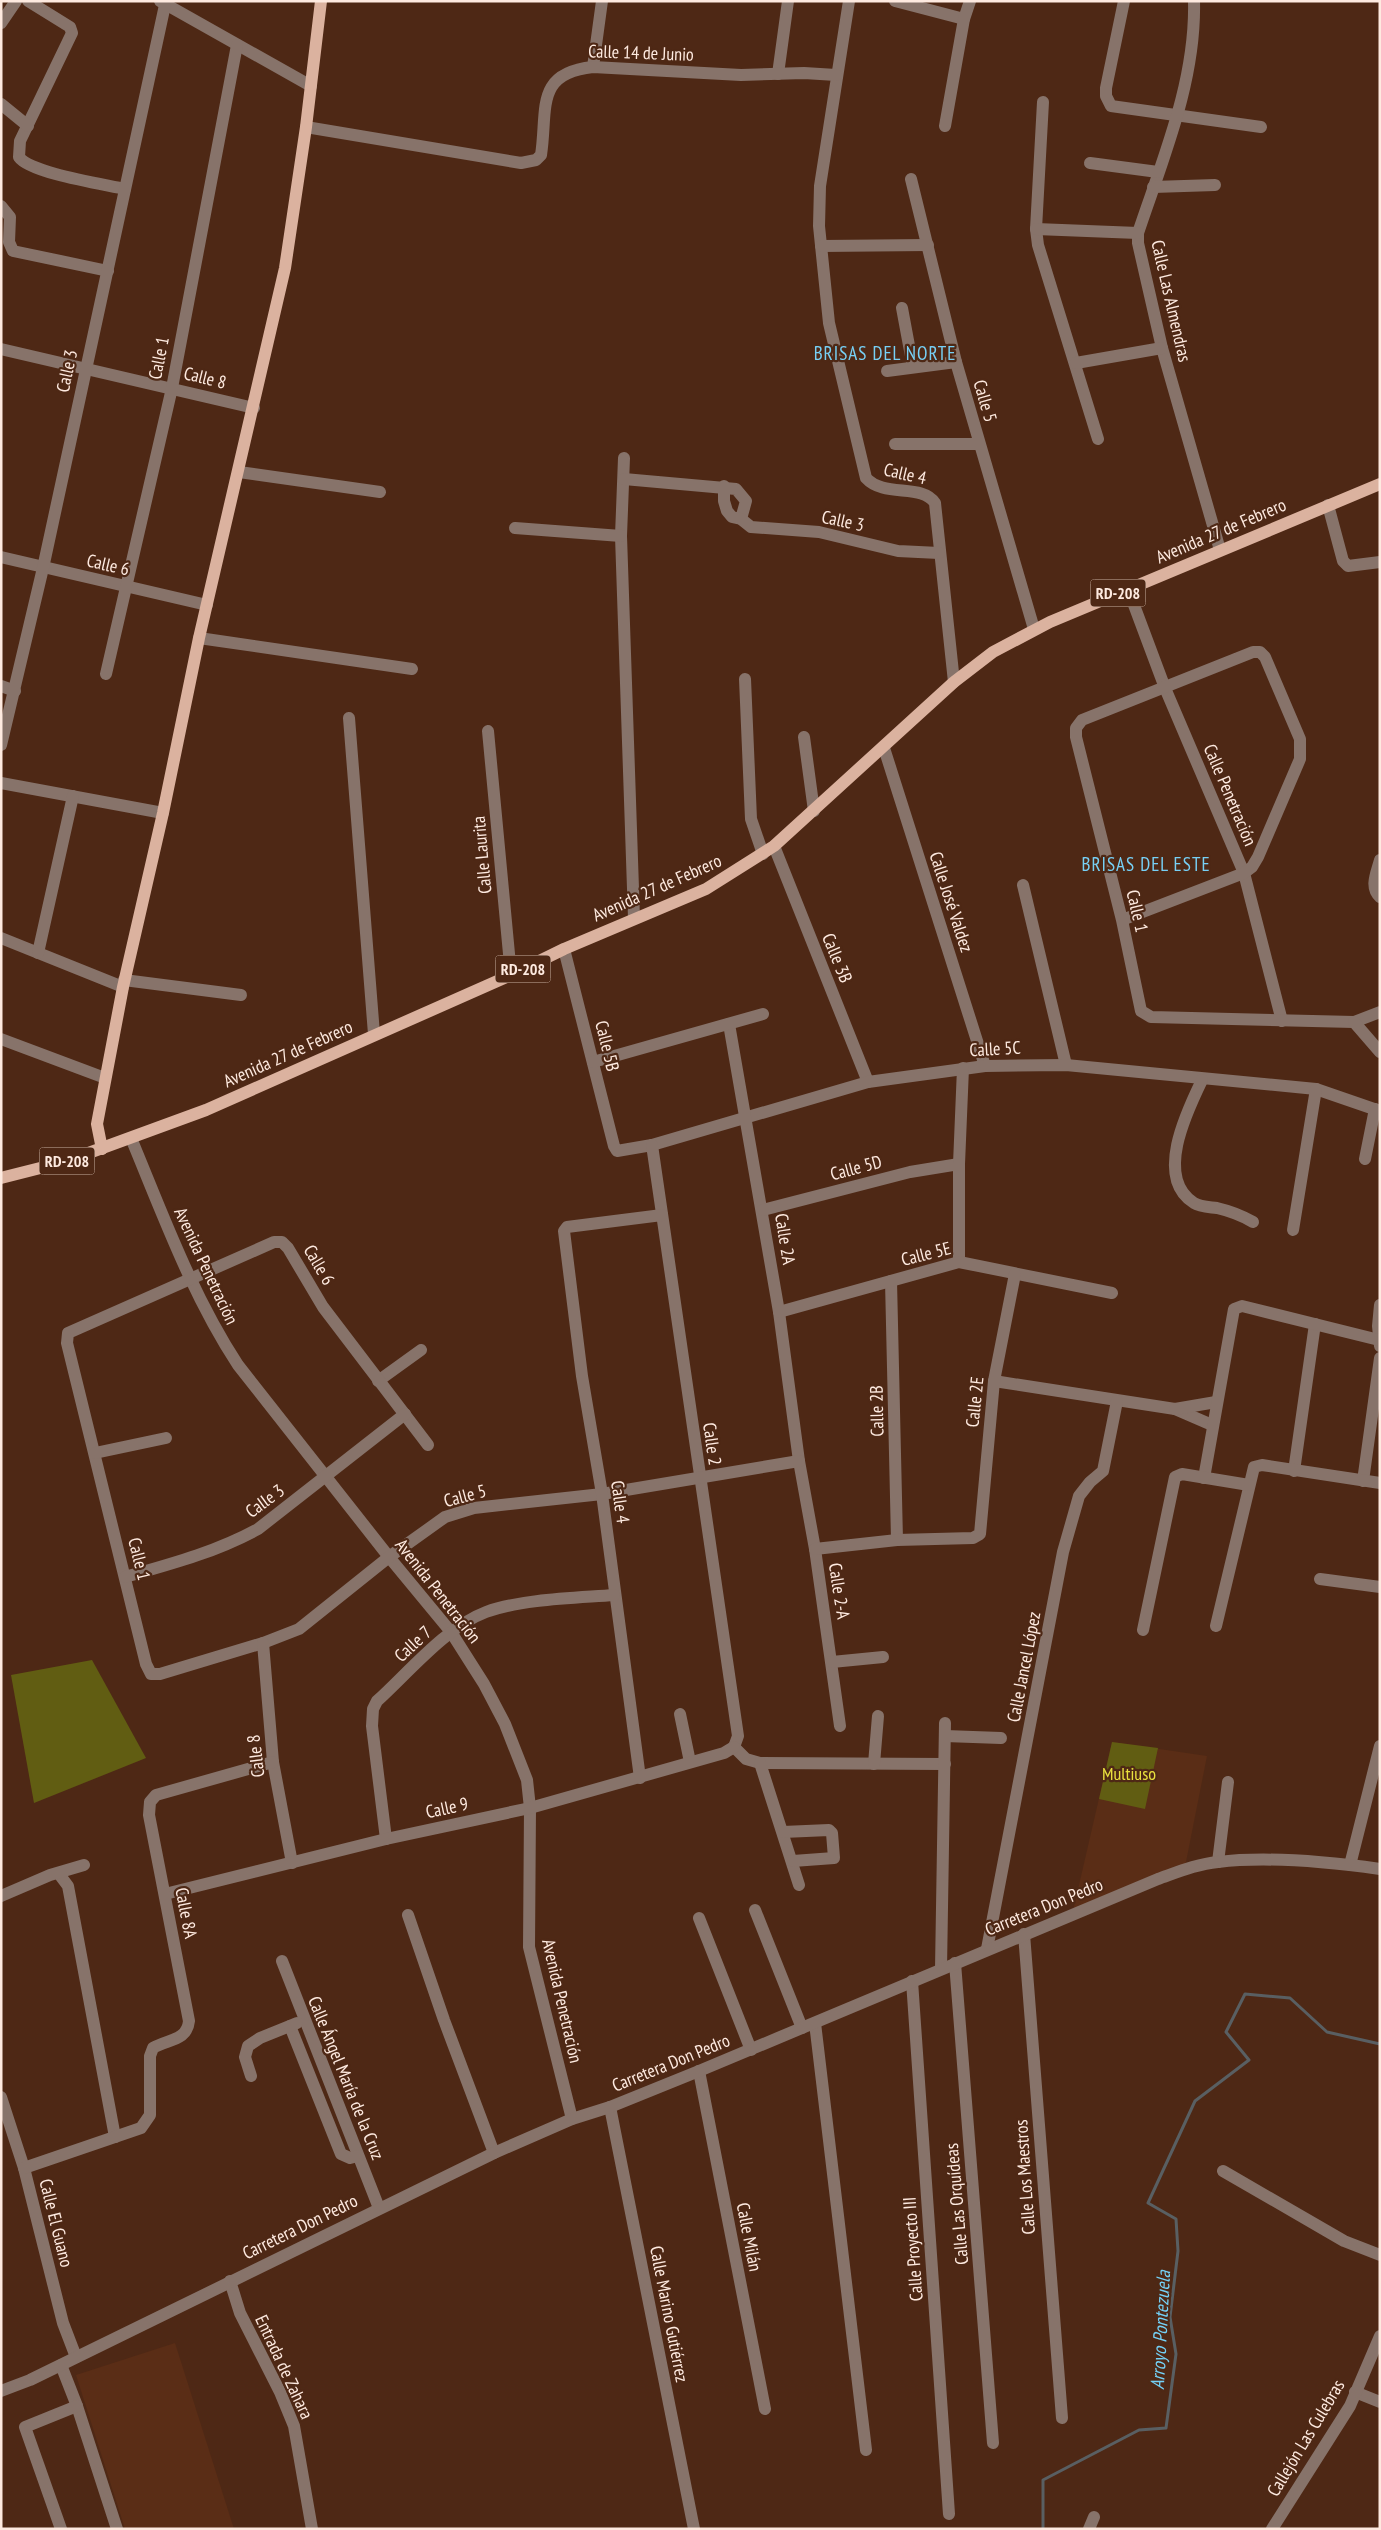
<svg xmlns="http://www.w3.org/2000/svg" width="1381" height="2530" viewBox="0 0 1381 2530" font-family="'PT Sans Narrow',sans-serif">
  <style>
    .built { fill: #5a2d16 }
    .green { fill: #615d12 }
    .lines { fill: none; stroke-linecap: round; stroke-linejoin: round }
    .stream { stroke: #595f62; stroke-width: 3 }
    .minor { stroke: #87736a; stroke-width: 12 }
    .major { stroke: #dbb29f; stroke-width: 12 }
    .labels { text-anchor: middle; stroke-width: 4.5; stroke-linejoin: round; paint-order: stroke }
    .shield { fill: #4e2815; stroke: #c9b0a3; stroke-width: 1 }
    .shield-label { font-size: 16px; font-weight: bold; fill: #feeae0 }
    .street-label { font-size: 18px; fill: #feeae0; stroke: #4e2815 }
    .park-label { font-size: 18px; fill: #e9e03e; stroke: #4e2815 }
    .neighbourhood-label { font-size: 19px; letter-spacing: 1px; fill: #77d0f5; stroke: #4e2815 }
    .water-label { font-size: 19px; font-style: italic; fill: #74d1f6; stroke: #4e2815 }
  </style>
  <rect width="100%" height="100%" fill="#4e2815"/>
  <g class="built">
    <polygon points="1112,1742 1207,1756 1185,1867 1073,1911"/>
    <polygon points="175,2343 234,2529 125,2529 76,2375"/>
  </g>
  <g class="green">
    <polygon points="92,1660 146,1758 34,1803 11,1675"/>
    <polygon points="1112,1742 1158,1748 1145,1809 1099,1799"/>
  </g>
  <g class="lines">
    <polyline class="stream" points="1043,2529 1043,2480 1139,2430 1166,2428 1176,2354 1170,2317 1178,2251 1176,2219 1148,2203 1195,2101 1249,2060 1226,2032 1245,1994 1290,1998 1327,2032 1380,2044"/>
    <g class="minor">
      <path d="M28 1 70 27 72 33 20 141 19 157C30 173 103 184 125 189"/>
      <polyline points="160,1 311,86"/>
      <path d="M849 1 820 186 819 226 829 323 866 478C884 498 922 483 935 503L954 682"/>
      <polyline points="895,1 964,19"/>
      <polyline points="1124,1 1106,88 1106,96 1111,106 1261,127"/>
      <path d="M1194 1C1196 81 1163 158 1138 233V243L1162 348 1220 550"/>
      <polyline points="1,23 16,1"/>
      <polyline points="593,67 602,1"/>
      <polyline points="778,74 788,1"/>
      <polyline points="1043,102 1036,229 1038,245 1098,439"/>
      <polyline points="1,104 28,126"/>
      <polyline points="945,126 964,19 970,1"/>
      <path d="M306 127 521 163 536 160 541 155C548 110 534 73 593 67L741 75 804 73 836 75"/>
      <polyline points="1090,163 1158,172"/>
      <polyline points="911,179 956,362 1034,629"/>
      <polyline points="1153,187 1215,185"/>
      <polyline points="1,206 10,217 9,242 13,251 108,271"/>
      <polyline points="1036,229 1138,233"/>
      <polyline points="821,246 928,245"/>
      <polyline points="902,308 913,367"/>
      <polyline points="1,349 254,408"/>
      <polyline points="1076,363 1162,348"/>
      <polyline points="887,371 956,362"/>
      <polyline points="895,444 979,444"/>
      <polyline points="624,458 621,536 634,918"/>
      <polyline points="239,472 380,492"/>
      <polyline points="624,479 736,489 746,501 741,519"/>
      <polyline points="724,486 724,501 727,511 732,517 741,519 751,527 819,532 898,551 939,553"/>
      <polyline points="1328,505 1343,561 1348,566 1380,562"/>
      <polyline points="515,528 621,536"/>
      <polyline points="1,557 207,605"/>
      <polyline points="1128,589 1165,688 1244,873 1282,1021"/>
      <polyline points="199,638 412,669"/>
      <polyline points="106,674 172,388 237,45"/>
      <polyline points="745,679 751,819 763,854"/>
      <polyline points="1,686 15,691"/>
      <polyline points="349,718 374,1034"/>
      <polyline points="488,731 511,975"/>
      <polyline points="804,737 814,811"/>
      <polyline points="1,745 43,568 165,5"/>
      <polyline points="884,748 985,1066"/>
      <polyline points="1,783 163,813"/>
      <polyline points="774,846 868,1082"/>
      <path d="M1380 860C1377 872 1369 887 1380 897"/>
      <polyline points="1023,885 1066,1065"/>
      <polyline points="1122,920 1244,873 1252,867 1258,857 1300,759 1300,739 1265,657 1260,652 1253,652 1082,720 1076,728 1076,737 1122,920 1141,1011 1151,1017 1354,1022 1380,1012"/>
      <polyline points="1,938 123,987"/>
      <polyline points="564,949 614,1146 617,1151 652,1145 868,1082 985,1066 1066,1065 1316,1089 1380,1111"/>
      <polyline points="38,953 73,796"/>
      <polyline points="124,980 241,995"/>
      <polyline points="1354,1022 1380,1052"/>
      <polyline points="729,1024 779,1312 799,1461 815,1549 840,1726"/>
      <polyline points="1,1039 105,1078"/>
      <polyline points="593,1062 763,1014"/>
      <path d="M1202 1080C1187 1111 1154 1178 1194 1203 1200 1207 1210 1207 1217 1208 1230 1211 1241 1215 1253 1222"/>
      <path d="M131 1138C163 1215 192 1295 238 1365L389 1557 451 1632 484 1684 505 1724 527 1780 530 1808 529 1947 572 2119"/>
      <polyline points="652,1145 738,1736 734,1747"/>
      <polyline points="1365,1159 1375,1109"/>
      <polyline points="763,1210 910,1172 959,1164"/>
      <polyline points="1293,1230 1316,1089"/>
      <polyline points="959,1262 959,1164 963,1068"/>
      <polyline points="891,1281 897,1540"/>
      <polyline points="1380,1305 1378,1326 1380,1346"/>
      <polyline points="779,1312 959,1262 1112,1293"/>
      <polyline points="378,1381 421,1350"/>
      <polyline points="994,1381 1175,1409 1212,1425"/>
      <polyline points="1175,1409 1216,1402"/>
      <polyline points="428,1445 323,1307 288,1248 282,1242 274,1242 68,1333 67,1343 146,1664 151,1674 160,1674 263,1643 299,1629 389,1557 445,1517 474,1508 602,1494 799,1461"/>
      <polyline points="95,1453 166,1438"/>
      <polyline points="1294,1471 1315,1324"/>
      <polyline points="1204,1478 1234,1309 1242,1306 1379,1340"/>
      <polyline points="1363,1481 1380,1358"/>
      <polyline points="815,1549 897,1540 973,1538 980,1534 994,1381 1015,1274"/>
      <path d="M125 1577C171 1564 216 1552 258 1529L405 1414"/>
      <polyline points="1320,1579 1380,1587"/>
      <polyline points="1216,1626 1254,1467 1262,1465 1380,1483"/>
      <polyline points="1143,1630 1175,1477 1182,1474 1249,1485"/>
      <polyline points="263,1643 273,1762 292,1863"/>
      <polyline points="832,1662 883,1657"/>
      <polyline points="680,1714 690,1762"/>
      <polyline points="945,1736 1001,1738"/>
      <path d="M734 1747 746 1759 760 1763C822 1763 883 1764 945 1764"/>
      <polyline points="760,1763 799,1885"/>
      <polyline points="874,1764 878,1716"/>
      <polyline points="640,1778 602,1494 582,1376 564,1231 567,1227 662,1215"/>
      <polyline points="783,1832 829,1830 832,1833 834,1858 793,1861"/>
      <path d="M386 1839 372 1726 373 1709 377 1701C409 1672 446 1627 486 1612 522 1599 576 1598 614 1595"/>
      <polyline points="1218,1862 1228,1782"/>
      <polyline points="1350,1865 1380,1746"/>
      <polyline points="59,1874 68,1886 115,2137"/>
      <polyline points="165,1894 386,1839 530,1808 724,1753 734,1747"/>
      <polyline points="1,1896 50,1875 84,1865"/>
      <polyline points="755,1910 802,2028"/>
      <polyline points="408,1915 444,2020 494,2153"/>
      <polyline points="699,1918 751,2050"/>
      <polyline points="1024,1934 1062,2418"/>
      <polyline points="987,1949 1063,1552 1079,1496 1090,1482 1103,1471 1117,1401"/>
      <polyline points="282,1961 379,2208"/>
      <polyline points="955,1963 993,2443"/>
      <polyline points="941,1969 945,1723"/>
      <polyline points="912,1981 949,2514"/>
      <polyline points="815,2023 866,2450"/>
      <polyline points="290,2026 341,2154 350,2158 358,2156"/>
      <polyline points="699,2071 765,2409"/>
      <polyline points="251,2076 245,2057 248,2046 260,2038 297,2023"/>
      <polyline points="1,2097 24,2168 63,2323 76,2357"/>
      <polyline points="610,2107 694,2529"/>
      <path d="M24 2168 141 2128 150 2115V2056L153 2048C168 2039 187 2041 189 2021L149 1815 150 1802 156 1795 273 1762"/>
      <polyline points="1223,2171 1344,2241 1380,2255"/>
      <polyline points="230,2281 240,2313 280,2392 294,2426 312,2529"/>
      <polyline points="61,2365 77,2406 117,2529"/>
      <path d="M1 2391 30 2380 494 2153 572 2119 610 2107 699 2071 1158 1879C1178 1872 1197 1864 1218 1862 1268 1856 1330 1862 1380 1869"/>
      <polyline points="1355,2392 1380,2402"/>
      <polyline points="61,2529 25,2427 77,2406"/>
      <polyline points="1089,2529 1094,2517"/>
      <polyline points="1272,2529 1350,2406 1380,2336"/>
    </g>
    <g class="major">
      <polyline points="102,1149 97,1124 123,987 163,813 199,638 285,268 306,127 321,1"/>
      <polyline points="1,1178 64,1162 206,1110 511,975 564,949 706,889 774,846 954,682 993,652 1050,622 1380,484"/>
    </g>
  </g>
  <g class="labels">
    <g class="shield">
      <rect x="1090.5" y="579.5" width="55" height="27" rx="4"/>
      <rect x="495.5" y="955.5" width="55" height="27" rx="4"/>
      <rect x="39.5" y="1147.5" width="55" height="27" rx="4"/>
    </g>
    <g class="shield-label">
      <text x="1118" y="599">RD-208</text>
      <text x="523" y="975">RD-208</text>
      <text x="67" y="1167">RD-208</text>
    </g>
    <g class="street-label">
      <text transform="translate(641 53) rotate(2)" y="6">Calle 14 de Junio</text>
      <text transform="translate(1171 301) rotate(77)" y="6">Calle Las Almendras</text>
      <text transform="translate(159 358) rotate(-79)" y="6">Calle 1</text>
      <text transform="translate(67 371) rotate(-78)" y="6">Calle 3</text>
      <text transform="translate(205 378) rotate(14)" y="6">Calle 8</text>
      <text transform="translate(985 401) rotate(74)" y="6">Calle 5</text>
      <text transform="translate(905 474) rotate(13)" y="6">Calle 4</text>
      <text transform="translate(843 521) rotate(12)" y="6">Calle 3</text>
      <text transform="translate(1221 531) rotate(-23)" y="6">Avenida 27 de Febrero</text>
      <text transform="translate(108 565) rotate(13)" y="6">Calle 6</text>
      <text transform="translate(1230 795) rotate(67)" y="6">Calle Penetración</text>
      <text transform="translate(482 855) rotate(-95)" y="6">Calle Laurita</text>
      <text transform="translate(657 888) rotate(-24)" y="6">Avenida 27 de Febrero</text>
      <text transform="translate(951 902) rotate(72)" y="6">Calle José Valdez</text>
      <text transform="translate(1137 911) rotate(77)" y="6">Calle 1</text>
      <text transform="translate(837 958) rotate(68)" y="6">Calle 3B</text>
      <text transform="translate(607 1046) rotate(76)" y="6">Calle 5B</text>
      <text transform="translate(995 1049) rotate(-3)" y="6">Calle 5C</text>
      <text transform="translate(288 1054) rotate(-24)" y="6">Avenida 27 de Febrero</text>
      <text transform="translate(856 1168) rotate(-15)" y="6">Calle 5D</text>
      <text transform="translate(785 1239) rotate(81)" y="6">Calle 2A</text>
      <text transform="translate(926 1254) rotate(-14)" y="6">Calle 5E</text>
      <text transform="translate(319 1265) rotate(60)" y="6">Calle 6</text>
      <text transform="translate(206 1266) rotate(65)" y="6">Avenida Penetración</text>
      <text transform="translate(975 1402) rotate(-84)" y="6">Calle 2E</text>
      <text transform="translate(877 1411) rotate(-91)" y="6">Calle 2B</text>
      <text transform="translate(712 1444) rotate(82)" y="6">Calle 2</text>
      <text transform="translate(465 1496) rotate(-15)" y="6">Calle 5</text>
      <text transform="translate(265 1501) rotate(-36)" y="6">Calle 3</text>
      <text transform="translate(620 1502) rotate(82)" y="6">Calle 4</text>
      <text transform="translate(139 1559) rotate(76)" y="6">Calle 1</text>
      <text transform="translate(438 1591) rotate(52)" y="6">Avenida Penetración</text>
      <text transform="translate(839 1591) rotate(81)" y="6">Calle 2-A</text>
      <text transform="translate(413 1644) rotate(-43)" y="6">Calle 7</text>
      <text transform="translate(1024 1667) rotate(-79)" y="6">Calle Jancel López</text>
      <text transform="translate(256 1756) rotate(-97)" y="6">Calle 8</text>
      <text transform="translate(447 1808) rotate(-12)" y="6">Calle 9</text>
      <text transform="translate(1044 1907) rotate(-22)" y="6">Carretera Don Pedro</text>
      <text transform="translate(186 1913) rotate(79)" y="6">Calle 8A</text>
      <text transform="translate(562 2001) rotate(77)" y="6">Avenida Penetración</text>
      <text transform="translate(671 2063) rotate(-22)" y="6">Carretera Don Pedro</text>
      <text transform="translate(346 2078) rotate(68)" y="6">Calle Ángel María de la Cruz</text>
      <text transform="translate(1025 2177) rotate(-94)" y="6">Calle Los Maestros</text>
      <text transform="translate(957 2204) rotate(-95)" y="6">Calle Las Orquídeas</text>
      <text transform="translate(56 2223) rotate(76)" y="6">Calle El Guano</text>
      <text transform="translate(300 2227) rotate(-26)" y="6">Carretera Don Pedro</text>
      <text transform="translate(749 2237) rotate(79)" y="6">Calle Milán</text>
      <text transform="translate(913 2249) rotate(-94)" y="6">Calle Proyecto III</text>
      <text transform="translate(669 2314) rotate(79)" y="6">Calle Marino Gutiérrez</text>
      <text transform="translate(284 2367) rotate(65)" y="6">Entrada de Zahara</text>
      <text transform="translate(1306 2438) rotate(-59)" y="6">Callejón Las Culebras</text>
    </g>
    <g class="park-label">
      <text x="1129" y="1780">Multiuso</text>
    </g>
    <g class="neighbourhood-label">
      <text x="885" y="360">BRISAS DEL NORTE</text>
      <text x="1146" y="871">BRISAS DEL ESTE</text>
    </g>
    <g class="water-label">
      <text transform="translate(1160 2330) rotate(-87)" y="7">Arroyo Pontezuela</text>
    </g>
  </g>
  <rect width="1381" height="2530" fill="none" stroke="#feeae0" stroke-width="5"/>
</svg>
